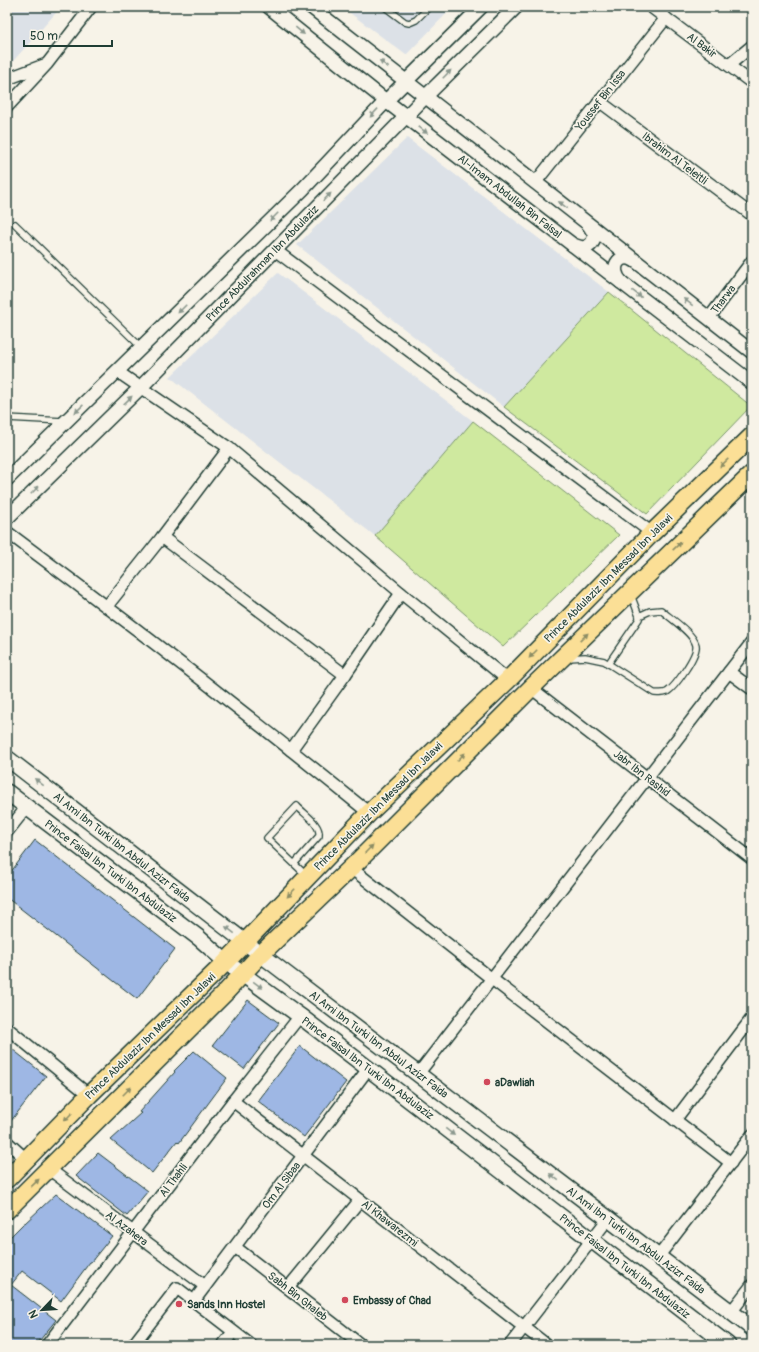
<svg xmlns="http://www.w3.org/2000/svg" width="759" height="1352" viewBox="0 0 759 1352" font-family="Pangolin,sans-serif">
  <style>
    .built { fill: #dce1e7 }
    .green { fill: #cfe99f; stroke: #77936a }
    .building { fill: #9eb7e4; stroke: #1f3d34 }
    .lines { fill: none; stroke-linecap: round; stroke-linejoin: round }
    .service-casing { stroke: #1f3d34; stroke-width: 8 }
    .minor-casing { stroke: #1f3d34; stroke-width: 14 }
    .tertiary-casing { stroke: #1f3d34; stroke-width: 16 }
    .secondary-casing { stroke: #1f3d34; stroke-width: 18 }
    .primary-casing { stroke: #1f3d34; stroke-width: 20 }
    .service { stroke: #f7f3e8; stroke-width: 5.5 }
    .minor { stroke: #f7f3e8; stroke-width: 11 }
    .tertiary { stroke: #f7f3e8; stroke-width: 13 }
    .secondary { stroke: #f7f3e8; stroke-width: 15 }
    .primary { stroke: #fbdf96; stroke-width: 17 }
    .oneway { fill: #8b988e }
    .oneway2 { fill: #8d8e65 }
    .poi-dot { fill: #d1495b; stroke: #f7f3e8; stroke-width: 1.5 }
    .labels { text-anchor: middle; stroke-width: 3.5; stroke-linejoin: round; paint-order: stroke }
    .street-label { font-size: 11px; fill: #1f3d34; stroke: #f7f3e8 }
    .poi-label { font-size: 11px; font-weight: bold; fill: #1f3d34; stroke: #f7f3e8; text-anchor: start }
  </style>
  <rect width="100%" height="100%" fill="#f7f3e8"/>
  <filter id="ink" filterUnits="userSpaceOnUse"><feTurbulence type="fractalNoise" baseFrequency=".025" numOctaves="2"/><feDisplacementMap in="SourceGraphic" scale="8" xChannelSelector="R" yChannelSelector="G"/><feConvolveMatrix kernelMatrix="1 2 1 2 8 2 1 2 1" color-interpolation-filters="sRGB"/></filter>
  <g filter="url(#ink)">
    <g class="built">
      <polygon points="7,7 61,7 7,68"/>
      <polygon points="342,7 453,7 406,55"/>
      <polygon points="407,138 609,292 504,407 297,245"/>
      <polygon points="278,273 473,421 375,536 170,377"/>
    </g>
    <g class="green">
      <polygon points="609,292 751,406 647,514 504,407"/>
      <polygon points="473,421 619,535 503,647 375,536"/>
    </g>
    <g class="building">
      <polygon points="35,840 175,949 137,999 7,898 7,877"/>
      <polygon points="248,1000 279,1023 244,1069 213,1045"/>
      <polygon points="7,1045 46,1076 7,1126"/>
      <polygon points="300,1046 346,1082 304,1137 258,1101"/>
      <polygon points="194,1051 227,1078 179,1143 177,1141 152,1173 111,1140 141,1113 139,1112 175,1072 174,1071"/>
      <polygon points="98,1153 148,1191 127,1216 76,1176"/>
      <polygon points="56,1194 112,1236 91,1262 90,1262 61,1301 22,1271 11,1285 56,1320 36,1345 7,1345 7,1240 24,1223 25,1223"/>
    </g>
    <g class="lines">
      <g class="service-casing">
        <g id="service">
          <polyline points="385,7 405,22 409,23 416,20 429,7"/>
          <polyline points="15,224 141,347"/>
          <polyline points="7,418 63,421"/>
          <path d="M569 658 585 657 604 661 654 693C659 693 663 694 667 692 675 687 698 655 696 645 693 633 670 618 661 610L650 611 639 616"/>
          <polyline points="608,664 639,619 639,616 631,595"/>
          <path d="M295 863 319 836C321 824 304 814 297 806L267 838 307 876"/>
        </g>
      </g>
      <g class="minor-casing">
        <g id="minor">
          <polyline points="651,7 752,83"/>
          <polyline points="729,65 752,46"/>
          <polyline points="7,79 44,65"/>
          <polyline points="599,101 752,215"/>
          <polyline points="7,107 47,64 91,7"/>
          <polyline points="535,183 666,18"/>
          <polyline points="275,250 652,533"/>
          <polyline points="709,318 752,261"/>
          <polyline points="118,372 229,448 401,593 508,680"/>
          <path d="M7 532C130 623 250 716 369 813"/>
          <polyline points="162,537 345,675"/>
          <polyline points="107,606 162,537 229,448"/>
          <polyline points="729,672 752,689"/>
          <polyline points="531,688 752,859"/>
          <polyline points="291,750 345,675 401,593"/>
          <polyline points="7,832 26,808"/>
          <polyline points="351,868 492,979 731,1163"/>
          <polyline points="7,1028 89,1095"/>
          <polyline points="418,1074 752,642"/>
          <polyline points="233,1101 547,1345"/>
          <polyline points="675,1120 752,1018"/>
          <polyline points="7,1142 27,1160"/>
          <polyline points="49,1169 205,1286"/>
          <polyline points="235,1247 361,1345"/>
          <polyline points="658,1257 752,1135"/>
          <polyline points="288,1288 360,1200"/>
          <polyline points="194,1301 368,1069"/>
          <polyline points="731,1312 752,1285"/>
          <polyline points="47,1345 233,1101 300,1016"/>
          <polyline points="133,1345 177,1288 251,1345"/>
          <polyline points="223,1345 233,1332"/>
          <polyline points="510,1345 608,1219"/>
        </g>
      </g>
      <g class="tertiary-casing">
        <g id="tertiary">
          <polyline points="269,7 386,101 752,383"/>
          <polyline points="311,7 752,352"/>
          <path d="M573 245 582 248C591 247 595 241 594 233L589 225"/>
          <path d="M621 282C609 269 618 252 634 260"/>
          <polyline points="7,479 303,189 386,101 481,7"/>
          <polyline points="7,518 141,387 426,96 516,7"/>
        </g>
      </g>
      <g class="secondary-casing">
        <g id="secondary">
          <polyline points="7,758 272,963 752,1328"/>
          <polyline points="7,792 199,938 226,962 300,1016 728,1345"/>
        </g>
      </g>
      <g class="primary-casing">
        <g id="primary">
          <polyline points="7,1179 89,1095 226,962 369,813 508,680 652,533 752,436"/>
          <polyline points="7,1210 224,994 261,954 351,868 531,688 752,474"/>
        </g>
      </g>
      <use href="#service" class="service"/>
      <use href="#minor" class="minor"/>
      <use href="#tertiary" class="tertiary"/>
      <use href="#secondary" class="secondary"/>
      <use href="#primary" class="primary"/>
    </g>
    <defs><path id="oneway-solid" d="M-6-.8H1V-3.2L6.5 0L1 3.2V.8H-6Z"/></defs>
    <g class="oneway">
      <use href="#oneway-solid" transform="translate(300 31) rotate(39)"/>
      <use href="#oneway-solid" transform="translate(384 64) rotate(-142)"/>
      <use href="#oneway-solid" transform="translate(447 74) rotate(-45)"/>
      <use href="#oneway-solid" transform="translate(374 113) rotate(133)"/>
      <use href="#oneway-solid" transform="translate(423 130) rotate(38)"/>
      <use href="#oneway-solid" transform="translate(327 197) rotate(-45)"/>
      <use href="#oneway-solid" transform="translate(563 205) rotate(-142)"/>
      <use href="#oneway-solid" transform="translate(274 217) rotate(135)"/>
      <use href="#oneway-solid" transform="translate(637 294) rotate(37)"/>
      <use href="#oneway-solid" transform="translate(688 302) rotate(-142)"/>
      <use href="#oneway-solid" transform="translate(182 309) rotate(135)"/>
      <use href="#oneway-solid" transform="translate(128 400) rotate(-44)"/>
      <use href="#oneway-solid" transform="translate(79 409) rotate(137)"/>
      <use href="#oneway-solid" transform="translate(35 490) rotate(-45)"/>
      <use href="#oneway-solid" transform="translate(39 782) rotate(-142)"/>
      <use href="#oneway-solid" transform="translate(230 930) rotate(-142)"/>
      <use href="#oneway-solid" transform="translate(258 985) rotate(36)"/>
      <use href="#oneway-solid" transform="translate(450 1132) rotate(38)"/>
      <use href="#oneway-solid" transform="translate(554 1177) rotate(-143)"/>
    </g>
    <g class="oneway2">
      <use href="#oneway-solid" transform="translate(724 463) rotate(136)"/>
      <use href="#oneway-solid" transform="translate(677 546) rotate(-44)"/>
      <use href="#oneway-solid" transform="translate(584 637) rotate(-44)"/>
      <use href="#oneway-solid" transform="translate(533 654) rotate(134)"/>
      <use href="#oneway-solid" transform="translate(461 757) rotate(-45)"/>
      <use href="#oneway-solid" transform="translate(369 849) rotate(-45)"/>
      <use href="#oneway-solid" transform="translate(291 893) rotate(134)"/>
      <use href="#oneway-solid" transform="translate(127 1091) rotate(-45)"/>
      <use href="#oneway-solid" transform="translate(68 1117) rotate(134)"/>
      <use href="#oneway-solid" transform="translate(35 1183) rotate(-44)"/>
    </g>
  </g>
  <g class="poi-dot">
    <circle cx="487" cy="1082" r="4"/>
    <circle cx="345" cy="1300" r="4"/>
    <circle cx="179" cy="1304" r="4"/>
  </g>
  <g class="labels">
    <g class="street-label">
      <text transform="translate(702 45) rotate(37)" y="4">Al Bakir</text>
      <text transform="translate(600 100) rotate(-52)" y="4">Youssef Bin Issa</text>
      <text transform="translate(675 158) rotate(37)" y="4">Ibrahim Al Teleitli</text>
      <text transform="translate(510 196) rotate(38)" y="4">Al-Imam Abdullah Bin Faisal</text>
      <text transform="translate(262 263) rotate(-46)" y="4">Prince Abdulrahman Ibn Abdulaziz</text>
      <text transform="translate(723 299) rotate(-53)" y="4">Tharwa</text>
      <text transform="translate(608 578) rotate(-45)" y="4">Prince Abdulaziz Ibn Messad Ibn Jalawi</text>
      <text transform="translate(642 773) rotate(38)" y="4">Jabr Ibn Rashid</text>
      <text transform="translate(378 806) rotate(-45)" y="4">Prince Abdulaziz Ibn Messad Ibn Jalawi</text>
      <text transform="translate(122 847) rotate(38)" y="4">Al Ami Ibn Turki Ibn Abdul Azizr Faida</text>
      <text transform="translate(111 871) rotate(37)" y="4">Prince Faisal Ibn Turki Ibn Abdulaziz</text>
      <text transform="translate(150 1036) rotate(-44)" y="4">Prince Abdulaziz Ibn Messad Ibn Jalawi</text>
      <text transform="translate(379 1044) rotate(37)" y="4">Al Ami Ibn Turki Ibn Abdul Azizr Faida</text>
      <text transform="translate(368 1068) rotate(37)" y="4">Prince Faisal Ibn Turki Ibn Abdulaziz</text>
      <text transform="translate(173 1180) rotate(-53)" y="4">Al Thahli</text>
      <text transform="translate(281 1185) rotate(-53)" y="4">Om Al Sibaa</text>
      <text transform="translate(390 1223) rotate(38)" y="4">Al Khawarezmi</text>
      <text transform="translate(127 1228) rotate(37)" y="4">Al Azahera</text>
      <text transform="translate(636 1240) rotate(37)" y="4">Al Ami Ibn Turki Ibn Abdul Azizr Faida</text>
      <text transform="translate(625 1266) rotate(38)" y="4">Prince Faisal Ibn Turki Ibn Abdulaziz</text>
      <text transform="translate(298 1296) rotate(38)" y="4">Sabh Bin Ghaleb</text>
    </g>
    <g class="poi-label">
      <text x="495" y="1086">aDawliah</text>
      <text x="353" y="1304">Embassy of Chad</text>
      <text x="187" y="1308">Sands Inn Hostel</text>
    </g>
  </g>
  <rect width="759" height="1352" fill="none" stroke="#f7f3e8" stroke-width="24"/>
  <rect x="12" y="12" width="735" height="1328" fill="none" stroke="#1f3d34" stroke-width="1.5" filter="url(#ink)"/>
  <g transform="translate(42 1310) rotate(245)" stroke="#f7f3e8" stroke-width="3" paint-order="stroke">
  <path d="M0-3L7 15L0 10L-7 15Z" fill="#1f3d34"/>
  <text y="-6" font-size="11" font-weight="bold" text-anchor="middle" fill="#1f3d34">N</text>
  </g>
  <path d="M24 40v6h88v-6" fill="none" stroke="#1f3d34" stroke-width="2"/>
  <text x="30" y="40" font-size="12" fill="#1f3d34" stroke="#f7f3e8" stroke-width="3" paint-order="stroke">50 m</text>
</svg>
